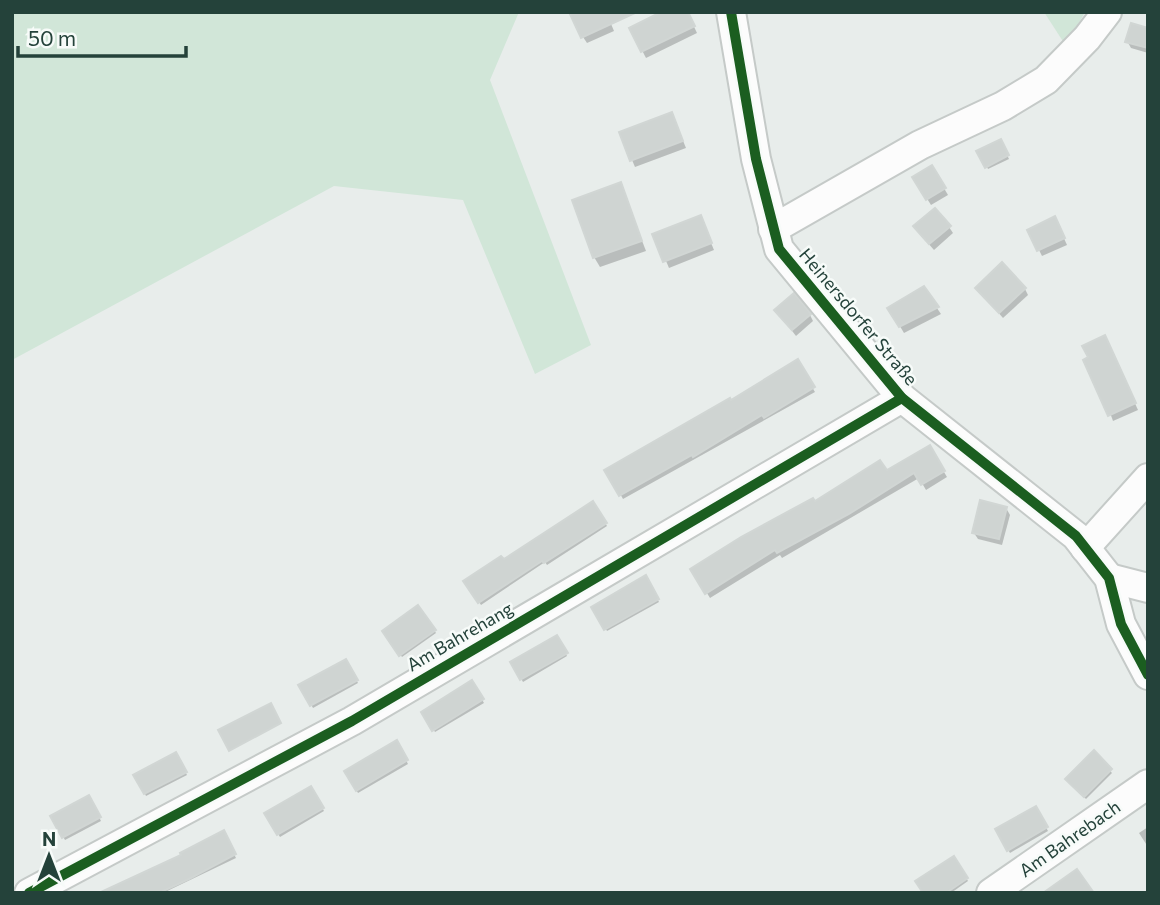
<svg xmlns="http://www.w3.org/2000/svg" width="1160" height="905" viewBox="0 0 1160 905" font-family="Commissioner,sans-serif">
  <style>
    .green { fill: #d1e6d8 }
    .shadow { fill: #0003 }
    .building { fill: #cfd4d2; stroke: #d1d6d4; stroke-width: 2 }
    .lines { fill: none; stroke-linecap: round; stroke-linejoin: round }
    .minor-casing { stroke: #c5cac8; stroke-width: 32 }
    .minor { stroke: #fcfcfc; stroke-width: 28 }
    .cycleway-casing { stroke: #f7fbf9; stroke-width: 15 }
    .cycleway { stroke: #1b5e20; stroke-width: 10 }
    .labels { text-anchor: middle; stroke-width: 5; stroke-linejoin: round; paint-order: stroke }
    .street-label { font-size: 18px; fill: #24423a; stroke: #f7fbf9 }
  </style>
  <rect width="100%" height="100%" fill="#e8edeb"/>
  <g class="green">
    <polygon points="12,12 519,12 490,80 591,345 535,374 463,200 334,186 12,360"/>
    <polygon points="1044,12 1085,12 1066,46"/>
  </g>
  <g class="shadow">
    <polygon points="606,12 614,31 587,43 583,37"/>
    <polygon points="687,12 697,33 646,58 631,29"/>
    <polygon points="1148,30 1148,53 1131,48 1127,41"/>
    <polygon points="675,121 686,148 635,167 632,160"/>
    <polygon points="1000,141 1009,159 988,169 979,152"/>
    <polygon points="932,168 948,195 931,205 914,178"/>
    <polygon points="620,184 646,251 600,267 594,257"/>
    <polygon points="703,224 714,250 669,268 655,235"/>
    <polygon points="1058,225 1067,245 1042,256 1039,250"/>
    <polygon points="949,227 953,233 934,250 919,233"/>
    <polygon points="977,288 1025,289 1028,295 1003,318"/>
    <polygon points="924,289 941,314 904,333 889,308"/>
    <polygon points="776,310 810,315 813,321 796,336"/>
    <polygon points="1108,344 1138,410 1113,421 1090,357"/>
    <polygon points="797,362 815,392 623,499 607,470 730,402"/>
    <polygon points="929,447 947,477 926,490 919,478 782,558 780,555 710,598 692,569 814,503 886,473"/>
    <polygon points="592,503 607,526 547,565 545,562 481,605 466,582 503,562"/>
    <polygon points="1006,508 1010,515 1002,545 978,539 974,533"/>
    <polygon points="646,578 659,602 607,631 593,607"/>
    <polygon points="418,607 436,633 402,657 384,631"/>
    <polygon points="556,637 567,656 523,682 512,663"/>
    <polygon points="346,661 358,683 313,708 301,686"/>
    <polygon points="472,683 484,703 435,732 423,712"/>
    <polygon points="396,742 408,764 358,793 346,771"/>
    <polygon points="1094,753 1112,773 1086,799 1069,782"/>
    <polygon points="176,755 187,775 146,796 136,775"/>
    <polygon points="311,788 324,811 280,837 266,814"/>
    <polygon points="89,797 101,821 65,840 52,817"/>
    <polygon points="1035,808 1048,831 1010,853 997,830"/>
    <polygon points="1148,827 1148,847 1139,833"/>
    <polygon points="223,833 236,858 163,893 110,893 183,856"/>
    <polygon points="953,858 968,881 951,893 925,893"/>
  </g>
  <g class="building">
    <polygon points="569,12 637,12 581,38"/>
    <polygon points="661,12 688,12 695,26 641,52 629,28"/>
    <polygon points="1131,23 1148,28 1148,48 1125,42"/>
    <polygon points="672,112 683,141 630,161 619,132"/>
    <polygon points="1001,139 1009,155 985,168 976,151"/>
    <polygon points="932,165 946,188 926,200 912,177"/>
    <polygon points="621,182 642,241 593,258 572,200"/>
    <polygon points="935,208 951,226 929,244 913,226"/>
    <polygon points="701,215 712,243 663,262 652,234"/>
    <polygon points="1055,216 1065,238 1037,251 1027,230"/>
    <polygon points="1002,262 1026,288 999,313 975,288"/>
    <polygon points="924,286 939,307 899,327 887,308"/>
    <polygon points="794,293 811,314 792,330 774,310"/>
    <polygon points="1105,335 1136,403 1108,416 1083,360 1088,357 1082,346"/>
    <polygon points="798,359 815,387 764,418 762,415 693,457 692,455 619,496 604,470 730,398 731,400"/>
    <polygon points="930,445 945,471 921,485 914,473 849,514 777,553 775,550 705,594 690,569 741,537 813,498 815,501 880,460 887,470"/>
    <polygon points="980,500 1007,507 999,539 972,533"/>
    <polygon points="593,501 607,523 544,563 542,561 478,603 463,581 501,556 504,559"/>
    <polygon points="646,575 659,599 604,630 591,607"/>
    <polygon points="418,605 436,630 399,656 382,631"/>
    <polygon points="557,635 568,653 520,680 510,662"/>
    <polygon points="346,659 358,680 310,706 298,685"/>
    <polygon points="472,680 484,699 432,731 421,712"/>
    <polygon points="271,703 281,723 229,751 218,730"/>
    <polygon points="397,740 408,760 356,791 344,771"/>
    <polygon points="1094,750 1112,769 1084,797 1065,779"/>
    <polygon points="176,752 187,772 144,794 133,775"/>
    <polygon points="311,786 324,808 277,835 264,813"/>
    <polygon points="89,795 101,817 62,838 50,816"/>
    <polygon points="1036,806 1048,827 1007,851 995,829"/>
    <polygon points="224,830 236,854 189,879 159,893 99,893 181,855 180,853"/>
    <polygon points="954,856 968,878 946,893 923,893 915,881"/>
    <polygon points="1077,869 1094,893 1043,893"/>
  </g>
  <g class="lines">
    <g class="minor-casing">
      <g id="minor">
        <polyline points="731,12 756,159 779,249 902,398 1076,536 1109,578 1121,624 1148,675"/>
        <polyline points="773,229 920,145 1003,106 1046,80 1087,38 1107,12"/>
        <polyline points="1085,548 1148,478"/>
        <polyline points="1109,578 1148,588"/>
        <polyline points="29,893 352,721 902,398"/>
        <polyline points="991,893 1148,784"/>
      </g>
    </g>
    <use href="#minor" class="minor"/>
    <g class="cycleway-casing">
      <g id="cycleway">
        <polyline points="731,12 756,159 779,249 902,398 1076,536 1109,578 1121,624 1148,675"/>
        <polyline points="29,893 352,721 902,398"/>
      </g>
    </g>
    <use href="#cycleway" class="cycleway"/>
  </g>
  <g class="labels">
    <g class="street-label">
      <text transform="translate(858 317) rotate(50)" y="6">Heinersdorfer Straße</text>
      <text transform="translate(460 637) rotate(-30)" y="6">Am Bahrehang</text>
      <text transform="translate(1070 839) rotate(-35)" y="6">Am Bahrebach</text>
    </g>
  </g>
  <rect width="1160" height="905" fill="none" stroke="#24423a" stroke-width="28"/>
  <g transform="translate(49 856)" stroke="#f7fbf9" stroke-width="5" paint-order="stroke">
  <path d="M0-5L12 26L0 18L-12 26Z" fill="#24423a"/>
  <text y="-10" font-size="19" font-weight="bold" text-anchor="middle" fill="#24423a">N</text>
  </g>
  <path d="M18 46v10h168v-10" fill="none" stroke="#24423a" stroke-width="3.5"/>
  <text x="28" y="46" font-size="21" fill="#24423a" stroke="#f7fbf9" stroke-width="5" paint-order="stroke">50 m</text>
</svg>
